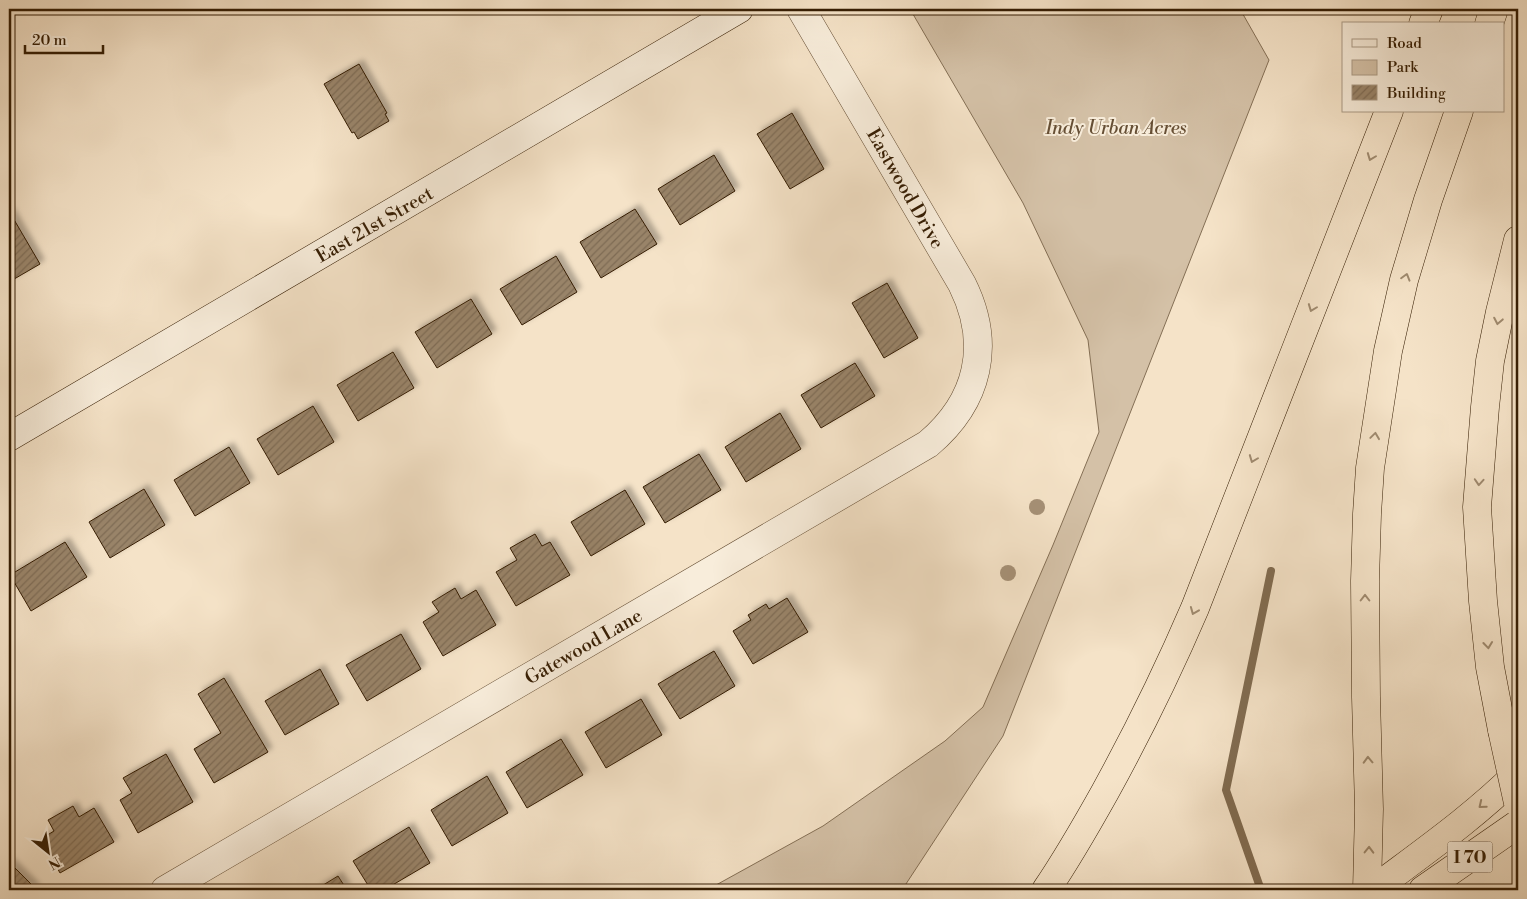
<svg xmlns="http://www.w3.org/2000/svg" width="1527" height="899" viewBox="0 0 1527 899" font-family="'Libre Bodoni',serif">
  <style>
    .park { fill: #d4c1a7; stroke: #846f55 }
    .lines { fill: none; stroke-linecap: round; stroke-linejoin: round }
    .stream { stroke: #816c51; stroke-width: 8 }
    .building { fill: url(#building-hatch); stroke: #351d03; filter: url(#shadow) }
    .street-casing { stroke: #654e34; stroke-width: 29 }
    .secondary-casing { stroke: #351d03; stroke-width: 29 }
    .highway-casing { stroke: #351d03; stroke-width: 29 }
    .street { stroke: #f8eddb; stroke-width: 28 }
    .secondary { stroke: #f8eddb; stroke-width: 28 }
    .highway { stroke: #f5e3c8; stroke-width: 28 }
    .highway-bridge-casing { stroke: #351d03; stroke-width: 29; stroke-linecap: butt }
    .highway-bridge { stroke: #f5e3c8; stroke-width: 28 }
    .tree { fill: #a69177 }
    .oneway { stroke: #9f8a6f }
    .labels { text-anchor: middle; stroke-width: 4; stroke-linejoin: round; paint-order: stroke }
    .shield { fill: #f8eddb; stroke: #705b44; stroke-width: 1 }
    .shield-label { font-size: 18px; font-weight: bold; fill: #351d03 }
    .park-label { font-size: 19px; font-style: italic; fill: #654e34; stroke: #f8eddb }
    .street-label { font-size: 19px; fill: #351d03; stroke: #f8eddb }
  </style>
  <defs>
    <pattern id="building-hatch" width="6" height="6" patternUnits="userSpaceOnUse" patternTransform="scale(1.25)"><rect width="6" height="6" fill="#998469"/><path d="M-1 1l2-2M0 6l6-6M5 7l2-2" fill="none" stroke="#7e6b54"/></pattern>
    <filter id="shadow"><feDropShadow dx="4.5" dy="-4.5" stdDeviation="2.5" flood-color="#0004"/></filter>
  </defs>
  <rect width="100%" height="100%" fill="#f5e3c8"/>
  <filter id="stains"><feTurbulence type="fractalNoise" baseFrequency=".004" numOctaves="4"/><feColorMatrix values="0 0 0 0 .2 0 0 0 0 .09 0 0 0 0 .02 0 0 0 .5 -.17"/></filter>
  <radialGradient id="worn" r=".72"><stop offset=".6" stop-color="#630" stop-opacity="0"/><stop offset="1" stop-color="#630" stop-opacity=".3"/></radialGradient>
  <polygon class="park" points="910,9 1240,9 1269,60 1003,736 902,890 707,890 823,826 945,741 983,707 1053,545 1099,432 1088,340 1023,203"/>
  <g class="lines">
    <polyline class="stream" points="1261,890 1226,790 1271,571"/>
  </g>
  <g class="building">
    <polygon points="359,64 387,113 385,114 389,121 358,139 354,132 352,133 324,84"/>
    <polygon points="792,113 824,169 790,189 757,134"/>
    <polygon points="714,155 735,191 680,225 658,189"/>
    <polygon points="635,209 657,244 601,278 580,242"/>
    <polygon points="9,211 40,264 9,282"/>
    <polygon points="556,256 577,292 522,325 500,289"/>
    <polygon points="887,283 918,338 884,358 852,303"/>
    <polygon points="471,299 492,334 437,368 415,332"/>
    <polygon points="393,352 414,388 358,421 337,385"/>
    <polygon points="855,363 875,396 821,428 801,395"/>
    <polygon points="313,406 334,442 278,475 257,439"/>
    <polygon points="780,413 801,449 746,482 725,447"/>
    <polygon points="229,447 250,483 195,516 174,480"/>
    <polygon points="699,454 721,490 665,523 643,487"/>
    <polygon points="144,489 165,525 110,558 89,522"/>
    <polygon points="625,490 645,524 591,556 571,522"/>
    <polygon points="535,534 542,546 550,542 570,575 516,606 496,572 517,560 510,548"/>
    <polygon points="65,542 87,577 31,611 10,575"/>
    <polygon points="455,588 461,599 476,590 496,625 443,656 423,622 439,612 432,602"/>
    <polygon points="787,598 808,632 753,664 733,631 751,620 748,615 766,604 769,609"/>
    <polygon points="401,634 421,669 367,701 346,665"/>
    <polygon points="714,651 735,686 680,719 658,684"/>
    <polygon points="320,669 339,704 285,735 265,701"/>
    <polygon points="224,678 268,752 214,783 194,749 221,733 198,694"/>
    <polygon points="641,699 662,735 606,768 585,732"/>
    <polygon points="561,739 583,775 527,808 506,772"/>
    <polygon points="166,754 193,802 138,833 120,800 132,793 123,778"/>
    <polygon points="487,776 508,813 452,846 431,810"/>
    <polygon points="73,806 79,817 94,808 114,842 60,873 41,839 54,831 48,820"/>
    <polygon points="409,827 430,863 384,890 371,890 353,861"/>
    <polygon points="9,862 36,889 35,890 9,890"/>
    <polygon points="338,876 347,890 315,890"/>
  </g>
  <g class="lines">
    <g class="street-casing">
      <path id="street" d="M165 890 928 444C979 401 992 344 962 284L801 9"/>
    </g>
    <g class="secondary-casing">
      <polyline id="secondary" points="9,437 739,9"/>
    </g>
    <g class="highway-casing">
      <g id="highway">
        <polyline points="1423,24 1429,9"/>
        <polyline points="1489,24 1494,9"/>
        <polyline points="1502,730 1490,667 1483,601 1477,507 1485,407 1490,361 1500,312 1518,240"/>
        <path d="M1046 890C1067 859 1086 826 1105 792 1138 732 1168 671 1195 608L1389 111"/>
        <polyline points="1367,890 1369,809 1366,697 1365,581 1367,514 1370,468 1388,351 1404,280 1428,200 1459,111"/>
        <path d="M1373 890C1422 853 1474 817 1518 773"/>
        <polyline points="1423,890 1518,824"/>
      </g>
    </g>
    <use href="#street" class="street"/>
    <use href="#secondary" class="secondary"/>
    <use href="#highway" class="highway"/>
    <g class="highway-bridge-casing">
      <polyline id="highway-bridge" points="1502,730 1518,803"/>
    </g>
    <use href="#highway-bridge" class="highway-bridge"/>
  </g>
  <g class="tree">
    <circle cx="1037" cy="507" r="8"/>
    <circle cx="1008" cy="573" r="8"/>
  </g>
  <defs><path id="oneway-chevron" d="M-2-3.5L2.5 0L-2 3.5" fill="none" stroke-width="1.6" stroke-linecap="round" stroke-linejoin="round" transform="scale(1.25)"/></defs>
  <g class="oneway">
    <use href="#oneway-chevron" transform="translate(1371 157) rotate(111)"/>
    <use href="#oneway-chevron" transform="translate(1406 277) rotate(-74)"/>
    <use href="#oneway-chevron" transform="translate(1312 308) rotate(111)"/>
    <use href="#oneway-chevron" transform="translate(1498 321) rotate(101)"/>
    <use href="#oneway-chevron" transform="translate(1375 436) rotate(-82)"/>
    <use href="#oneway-chevron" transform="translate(1253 459) rotate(111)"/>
    <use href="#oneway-chevron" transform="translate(1479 482) rotate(94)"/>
    <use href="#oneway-chevron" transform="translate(1365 598) rotate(-90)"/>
    <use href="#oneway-chevron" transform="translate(1194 611) rotate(112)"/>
    <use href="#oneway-chevron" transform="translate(1488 645) rotate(84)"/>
    <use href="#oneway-chevron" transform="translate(1368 760) rotate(-92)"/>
    <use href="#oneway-chevron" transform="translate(1482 805) rotate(141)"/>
    <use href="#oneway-chevron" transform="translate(1369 850) rotate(-89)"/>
  </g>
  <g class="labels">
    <rect class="shield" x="1447.5" y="841.5" width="45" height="31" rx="4"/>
    <g class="shield-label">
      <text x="1470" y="863">I 70</text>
    </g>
    <g class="park-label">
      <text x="1116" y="134">Indy Urban Acres</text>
    </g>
    <g class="street-label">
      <text transform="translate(906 188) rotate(60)" y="7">Eastwood Drive</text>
      <text transform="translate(374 224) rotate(-30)" y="7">East 21st Street</text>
      <text transform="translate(583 646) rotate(-30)" y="7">Gatewood Lane</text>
    </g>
  </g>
  <rect width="1527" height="899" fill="none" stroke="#f5e3c8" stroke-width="30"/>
  <rect x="10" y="10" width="1507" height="879" fill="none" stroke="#351d03" stroke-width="2.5"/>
  <rect x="15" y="15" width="1497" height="869" fill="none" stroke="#351d03"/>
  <rect x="1342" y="22" width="162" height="90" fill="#f8eddb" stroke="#aa9a85"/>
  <rect x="1352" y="39" width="25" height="8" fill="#f8eddb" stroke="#aa9a85"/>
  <text x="1387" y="48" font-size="15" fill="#351d03">Road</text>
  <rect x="1352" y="60" width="25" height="15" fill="#d4c1a7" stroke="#aa9a85"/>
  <text x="1387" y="72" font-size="15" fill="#351d03">Park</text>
  <rect x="1352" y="85" width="25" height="15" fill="url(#building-hatch)" stroke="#aa9a85"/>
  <text x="1387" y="98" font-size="15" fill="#351d03">Building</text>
  <g transform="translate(48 852) rotate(150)" stroke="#f8eddb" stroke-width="4" paint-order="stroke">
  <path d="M0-4L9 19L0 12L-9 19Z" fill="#351d03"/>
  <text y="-8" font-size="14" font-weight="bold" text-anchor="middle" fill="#351d03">N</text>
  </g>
  <path d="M25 45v8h78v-8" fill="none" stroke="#351d03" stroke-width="2.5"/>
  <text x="32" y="45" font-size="15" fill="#351d03" stroke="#f8eddb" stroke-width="4" paint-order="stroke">20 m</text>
  <rect width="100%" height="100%" filter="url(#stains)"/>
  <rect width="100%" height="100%" fill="url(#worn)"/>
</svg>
